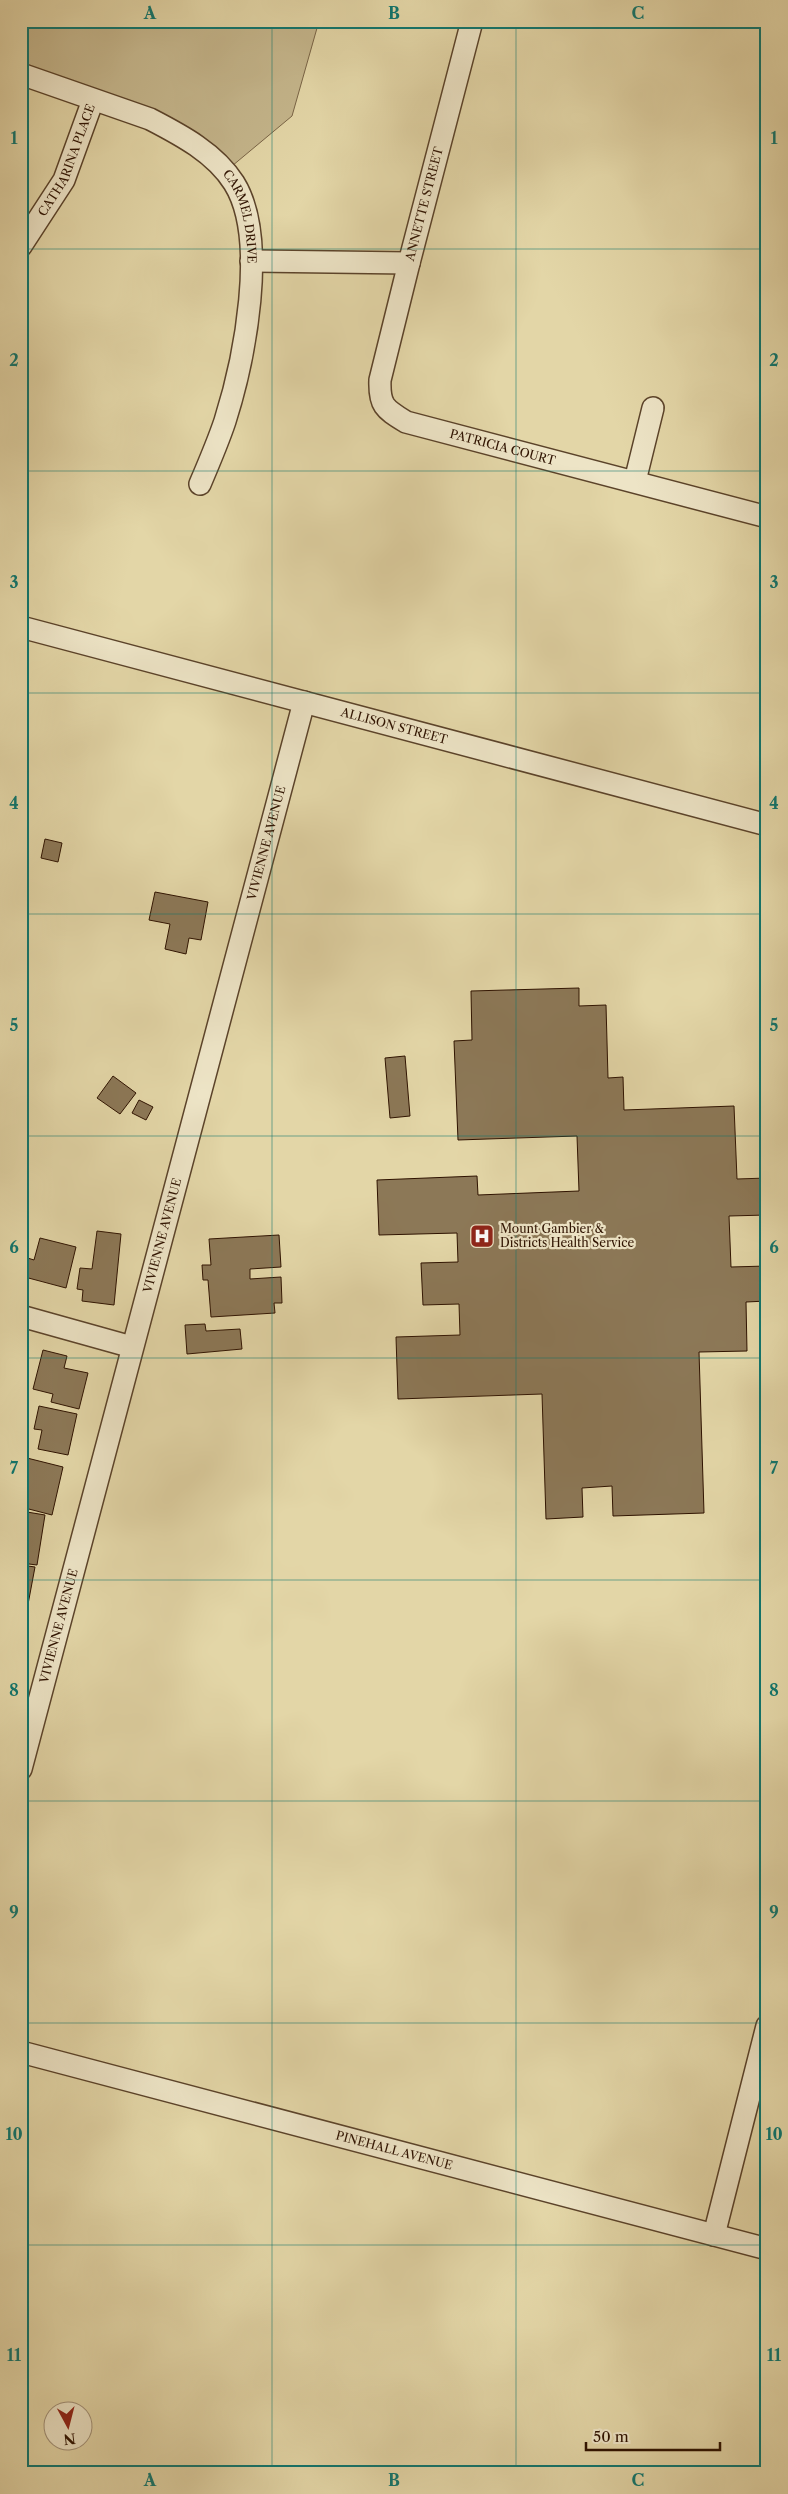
<svg xmlns="http://www.w3.org/2000/svg" width="788" height="2494" viewBox="0 0 788 2494" font-family="'Libre Caslon Text',serif">
  <style>
    .green { fill: #c4b58b; stroke: #796446 }
    .building { fill: #8c7857; stroke: #2e1200 }
    .lines { fill: none; stroke-linecap: round; stroke-linejoin: round }
    .minor-casing { stroke: #5b432a; stroke-width: 24 }
    .minor { stroke: #ede4c6; stroke-width: 21 }
    .grid { fill: none; stroke: #0f766e; stroke-width: 1; stroke-opacity: 0.55 }
    .labels { text-anchor: middle; stroke-width: 4.5; stroke-linejoin: round; paint-order: stroke }
    .street-label { font-size: 12px; fill: #2e1200; stroke: #ede4c6 }
    .poi-label { font-size: 12px; fill: #2e1200; stroke: #ede4c6; text-anchor: start }
    .neatline { fill: none; stroke: #0f766e; stroke-width: 2 }
    .grid-label { font-size: 16px; text-anchor: middle; font-weight: bold; fill: #0f766e }
  </style>
  <rect width="100%" height="100%" fill="#e3d6a7"/>
  <filter id="stains"><feTurbulence type="fractalNoise" baseFrequency=".004" numOctaves="4"/><feColorMatrix values="0 0 0 0 .2 0 0 0 0 .09 0 0 0 0 .02 0 0 0 .5 -.17"/></filter>
  <radialGradient id="worn" r=".72"><stop offset=".6" stop-color="#630" stop-opacity="0"/><stop offset="1" stop-color="#630" stop-opacity=".3"/></radialGradient>
  <polygon class="green" points="21,21 319,21 292,116 232,166 21,65"/>
  <g class="building">
    <polygon points="45,839 62,843 58,862 41,858"/>
    <polygon points="155,892 208,902 201,940 189,938 186,954 165,949 170,924 149,920"/>
    <polygon points="579,988 579,1006 606,1005 608,1078 623,1077 624,1110 734,1106 737,1179 767,1178 767,1215 729,1216 731,1267 767,1266 767,1301 746,1302 747,1351 699,1352 704,1513 613,1516 612,1486 582,1488 583,1517 546,1519 542,1394 398,1399 396,1337 460,1335 459,1304 423,1305 421,1263 458,1262 457,1233 379,1235 377,1180 477,1176 478,1195 579,1191 577,1136 458,1140 454,1041 472,1040 471,991"/>
    <polygon points="405,1056 410,1116 390,1118 385,1058"/>
    <polygon points="113,1076 136,1093 120,1114 97,1098"/>
    <polygon points="139,1100 153,1107 146,1120 132,1113"/>
    <polygon points="97,1231 121,1234 114,1305 82,1301 83,1290 77,1289 80,1268 92,1269"/>
    <polygon points="279,1235 281,1267 250,1269 250,1279 281,1277 282,1303 274,1303 275,1313 211,1317 208,1280 203,1280 202,1265 211,1265 209,1239"/>
    <polygon points="40,1238 76,1247 66,1288 21,1276 21,1256 34,1260"/>
    <polygon points="205,1324 206,1331 240,1329 242,1349 187,1354 185,1325"/>
    <polygon points="43,1350 67,1356 64,1368 88,1373 79,1409 51,1402 53,1394 33,1389"/>
    <polygon points="39,1406 77,1414 68,1455 38,1449 42,1430 34,1429"/>
    <polygon points="27,1458 63,1467 52,1515 21,1507 21,1484"/>
    <polygon points="21,1511 45,1515 37,1565 21,1563"/>
    <polygon points="21,1565 35,1567 26,1615 21,1614"/>
  </g>
  <g class="lines">
    <g class="minor-casing">
      <g id="minor">
        <path id="s1" d="M21 74 150 119C181 135 215 153 234 183 269 239 244 361 225 421 218 442 209 463 200 484"/>
        <path id="s2" d="M21 246 64 180 93 100"/>
        <path id="s3" d="M251 261 409 263 472 21"/>
        <path id="s4" d="M409 263 380 380C379 406 385 409 406 422L767 517"/>
        <polyline points="635,481 653,408"/>
        <path id="s5" d="M21 627 767 825"/>
        <polyline points="21,1316 132,1347"/>
        <path id="s6" d="M21 1769 304 702"/>
        <path id="s7" d="M21 2052 767 2249"/>
        <polyline points="714,2235 767,2026"/>
      </g>
    </g>
    <use href="#minor" class="minor"/>
  </g>
  <path class="grid" d="M272 21V2473M516 21V2473M21 249H767M21 471H767M21 693H767M21 914H767M21 1136H767M21 1358H767M21 1580H767M21 1801H767M21 2023H767M21 2245H767"/>
  <defs>
    <g id="hospital-square" transform="scale(1.25)"><rect x="-9" y="-9" width="18" height="18" rx="4" fill="#8f2418" stroke="#ede4c6"/><path d="M-5-5h3v3.5h4V-5h3V5h-3V1.5h-4V5h-3Z" fill="#fff"/></g>
  </defs>
  <g fill-rule="evenodd">
    <use href="#hospital-square" x="482" y="1236"/>
  </g>
  <g class="labels">
    <g class="street-label">
      <text dy="4" stroke="none"><textPath href="#s2" startOffset="98">CATHARINA PLACE</textPath></text>
      <text dy="4" stroke="none"><textPath href="#s3" startOffset="219">ANNETTE STREET</textPath></text>
      <text dy="4" stroke="none"><textPath href="#s1" startOffset="278">CARMEL DRIVE</textPath></text>
      <text dy="4" stroke="none"><textPath href="#s4" startOffset="274">PATRICIA COURT</textPath></text>
      <text dy="4" stroke="none"><textPath href="#s5" startOffset="386">ALLISON STREET</textPath></text>
      <text dy="4" stroke="none"><textPath href="#s6" startOffset="958">VIVIENNE AVENUE</textPath></text>
      <text dy="4" stroke="none"><textPath href="#s6" startOffset="552">VIVIENNE AVENUE</textPath></text>
      <text dy="4" stroke="none"><textPath href="#s6" startOffset="148">VIVIENNE AVENUE</textPath></text>
      <text dy="4" stroke="none"><textPath href="#s7" startOffset="386">PINEHALL AVENUE</textPath></text>
    </g>
    <g class="poi-label">
      <text x="500" y="1233">Mount Gambier &amp;<tspan x="500" dy="14">Districts Health Service</tspan></text>
    </g>
  </g>
  <rect width="788" height="2494" fill="none" stroke="#e3d6a7" stroke-width="55"/>
  <g transform="translate(68 2426) rotate(173)"><circle r="24" fill="#ede4c6" stroke="#a19077"/>
  <path d="M0-4L9 19L0 12L-9 19Z" fill="#8f2418"/>
  <text y="-8" font-size="14" font-weight="bold" text-anchor="middle" fill="#2e1200">N</text>
  </g>
  <path d="M586 2442v8h134v-8" fill="none" stroke="#2e1200" stroke-width="2.5"/>
  <text x="593" y="2442" font-size="15" fill="#2e1200" stroke="#ede4c6" stroke-width="4" paint-order="stroke">50 m</text>
  <rect x="28" y="28" width="732" height="2438" class="neatline"/>
  <g class="grid-label">
    <text x="150" y="19">A</text>
    <text x="394" y="19">B</text>
    <text x="638" y="19">C</text>
    <text x="14" y="144">1</text>
    <text x="774" y="144">1</text>
    <text x="14" y="366">2</text>
    <text x="774" y="366">2</text>
    <text x="14" y="588">3</text>
    <text x="774" y="588">3</text>
    <text x="14" y="809">4</text>
    <text x="774" y="809">4</text>
    <text x="14" y="1031">5</text>
    <text x="774" y="1031">5</text>
    <text x="14" y="1253">6</text>
    <text x="774" y="1253">6</text>
    <text x="14" y="1474">7</text>
    <text x="774" y="1474">7</text>
    <text x="14" y="1696">8</text>
    <text x="774" y="1696">8</text>
    <text x="14" y="1918">9</text>
    <text x="774" y="1918">9</text>
    <text x="14" y="2140">10</text>
    <text x="774" y="2140">10</text>
    <text x="14" y="2361">11</text>
    <text x="774" y="2361">11</text>
    <text x="150" y="2486">A</text>
    <text x="394" y="2486">B</text>
    <text x="638" y="2486">C</text>
  </g>
  <rect width="100%" height="100%" filter="url(#stains)"/>
  <rect width="100%" height="100%" fill="url(#worn)"/>
</svg>
